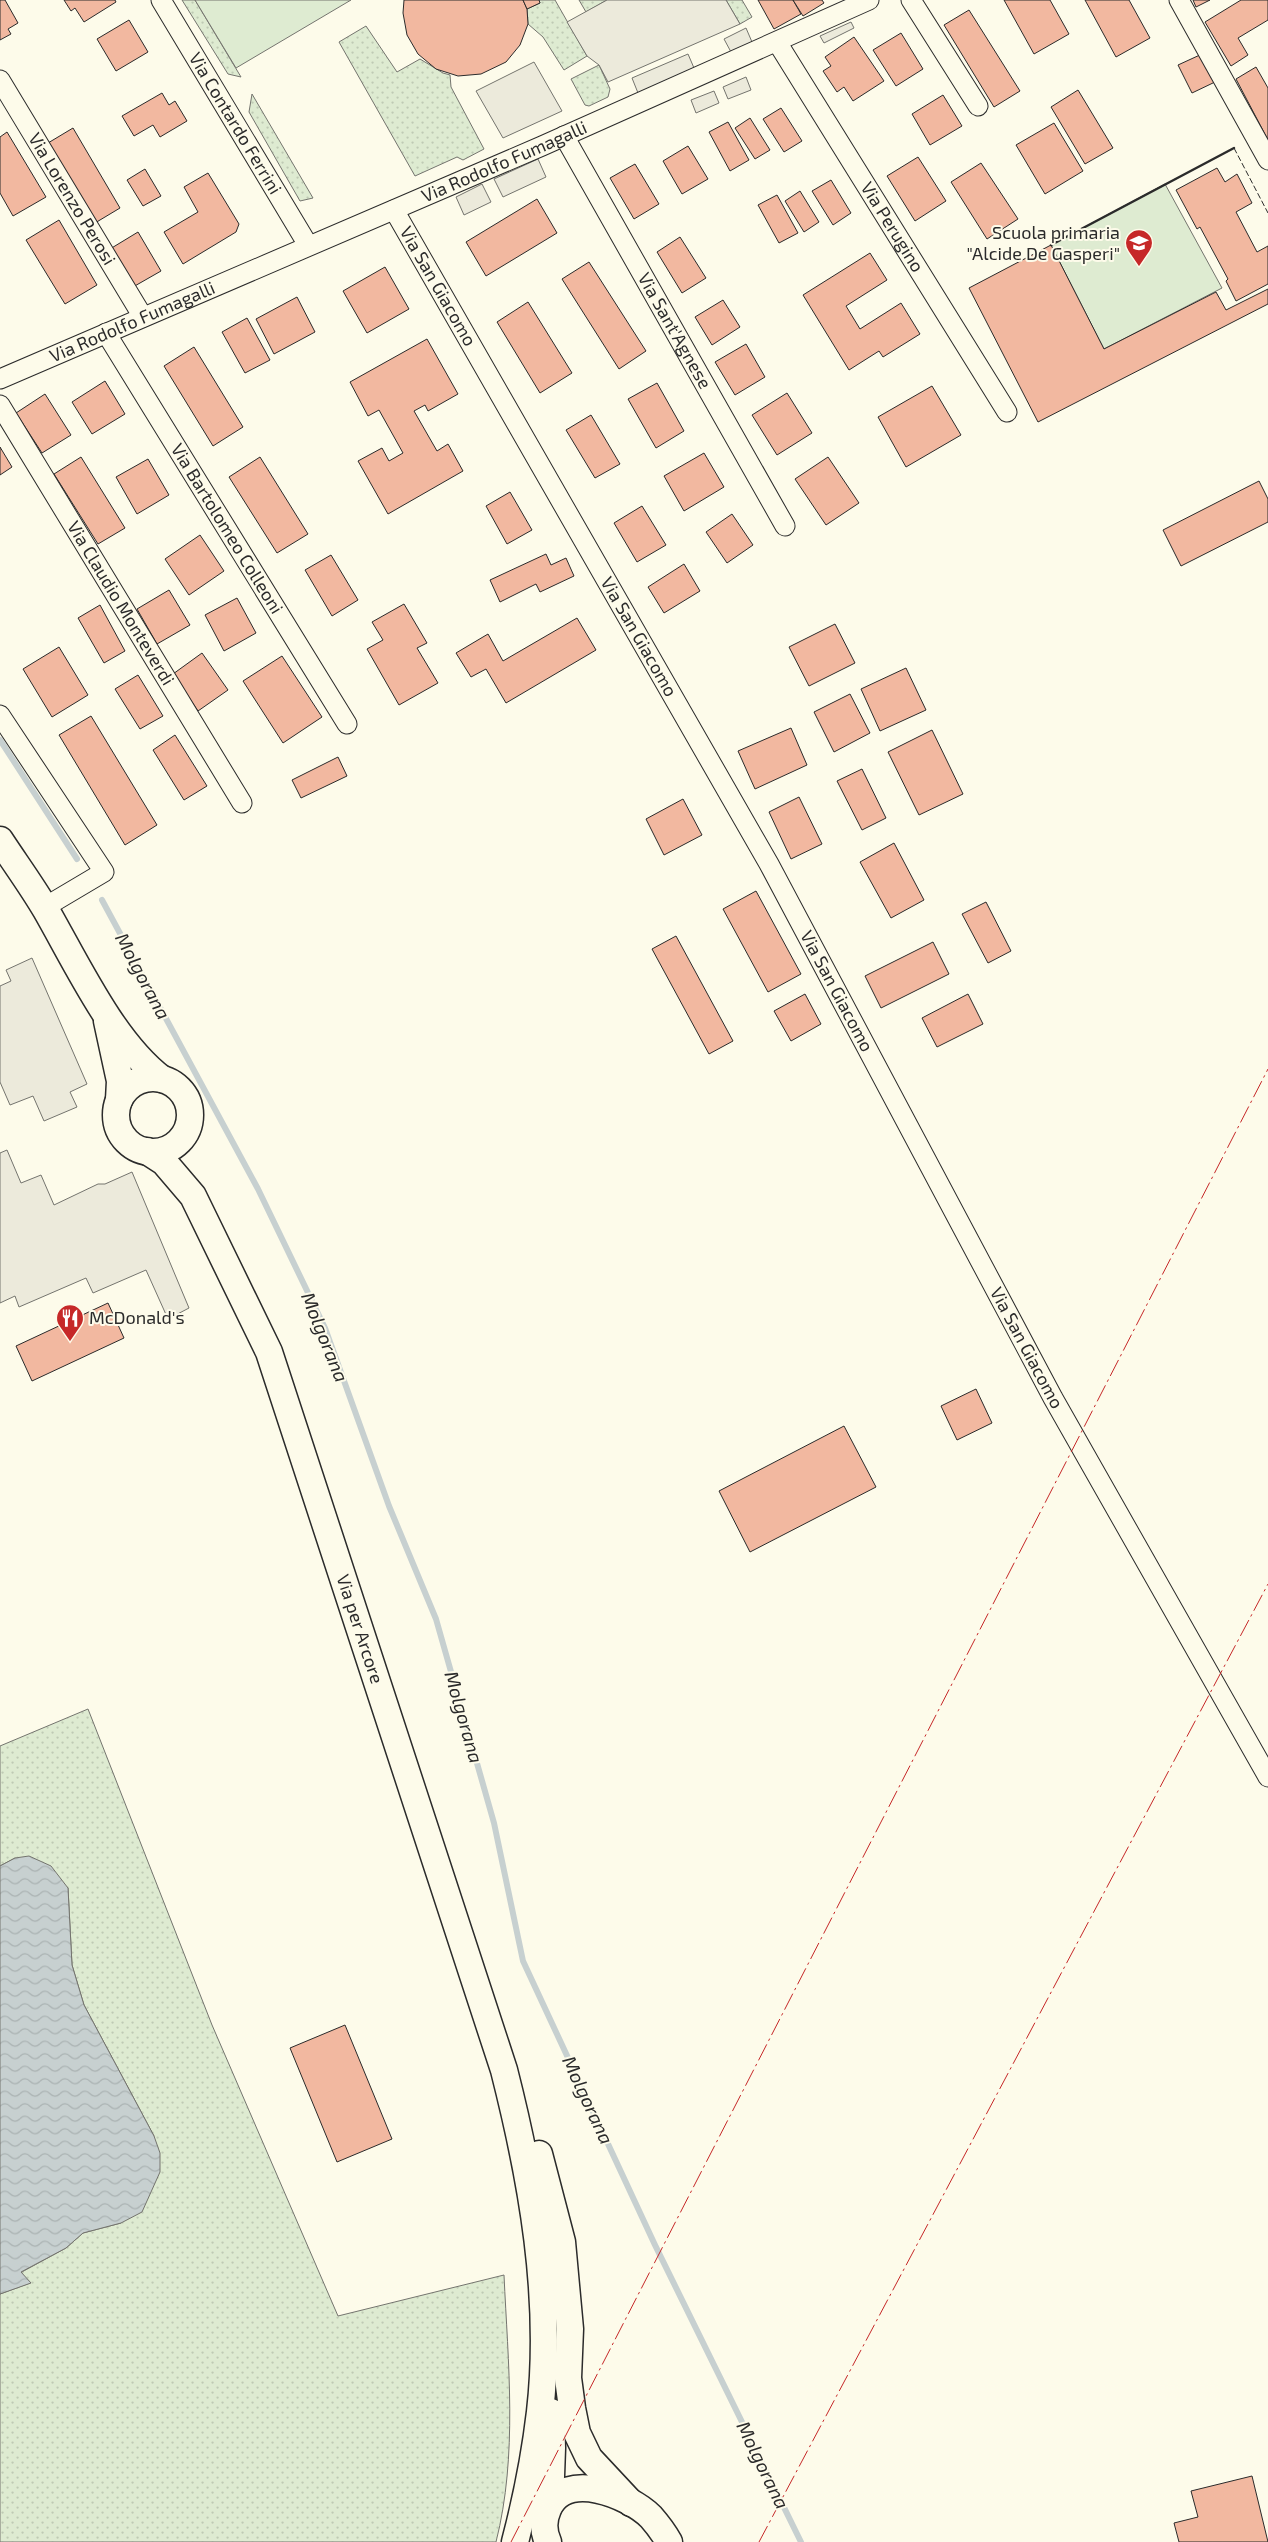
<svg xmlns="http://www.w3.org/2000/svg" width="1268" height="2542" viewBox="0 0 1268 2542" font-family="'Exo 2',sans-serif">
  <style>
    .grass { fill: url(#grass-dots); stroke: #74746e }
    .pitch { fill: #deebd1; stroke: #74746e }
    .parking { fill: #eceadb; stroke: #74746e }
    .water { fill: url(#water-waves); stroke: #74746e }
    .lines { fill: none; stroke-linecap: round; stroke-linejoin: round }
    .stream { stroke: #c7d0d0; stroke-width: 6 }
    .building { fill: #f2b8a0; stroke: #2b2b2b }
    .street-casing { stroke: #2b2b2b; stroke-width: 21 }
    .secondary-casing { stroke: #2b2b2b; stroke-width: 29 }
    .street { stroke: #fdfbea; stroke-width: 19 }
    .secondary { stroke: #fdfbea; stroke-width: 26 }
    .fence { stroke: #2b2b2b; stroke-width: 1; stroke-dasharray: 6 2.5; stroke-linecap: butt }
    .wall { stroke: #2b2b2b; stroke-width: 2.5 }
    .power { stroke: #c62828; stroke-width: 1; stroke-dasharray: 18 4 2.5 4; stroke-linecap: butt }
    .labels { text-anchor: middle; stroke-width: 4; stroke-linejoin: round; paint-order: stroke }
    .street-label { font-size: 18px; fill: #2b2b2b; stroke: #fdfbea }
    .poi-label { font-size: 18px; fill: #2b2b2b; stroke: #fdfbea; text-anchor: end }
    .water-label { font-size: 19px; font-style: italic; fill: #2b2b2b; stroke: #fdfbea }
  </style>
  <defs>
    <pattern id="grass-dots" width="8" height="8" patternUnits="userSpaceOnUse" patternTransform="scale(1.25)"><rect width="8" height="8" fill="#deebd1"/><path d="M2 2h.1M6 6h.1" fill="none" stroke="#bfcab4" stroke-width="1.8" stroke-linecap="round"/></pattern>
    <pattern id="water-waves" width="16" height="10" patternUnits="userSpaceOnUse" patternTransform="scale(1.25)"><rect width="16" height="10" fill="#c7d0d0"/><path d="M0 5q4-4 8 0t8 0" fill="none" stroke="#abb3b3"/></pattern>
  </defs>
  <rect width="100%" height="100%" fill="#fdfbea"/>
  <g class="grass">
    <polygon points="182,0 195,0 241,77 228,74"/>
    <polygon points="539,0 555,0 587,56 564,70 543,37 528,24 527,9 540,3"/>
    <polygon points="579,0 607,0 586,12"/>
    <polygon points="726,0 742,0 752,17 740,24"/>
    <polygon points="366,26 397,72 420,59 443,73 450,75 451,87 484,149 463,160 457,157 415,176 339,42"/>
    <polygon points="599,65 610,89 608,97 589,106 585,105 571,79"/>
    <polygon points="252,94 313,198 300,201 249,112"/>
    <path d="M88 1709 212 2025 338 2316 504 2275C508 2363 518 2455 496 2542H0V2294L30 2283 20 2273 66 2248 83 2233 121 2223 154 2136 84 2005 72 1965 68 1888 15 1858 0 1866V1746Z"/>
  </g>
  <g class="pitch">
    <polygon points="195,0 351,0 236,68"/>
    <polygon points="1165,184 1222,288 1104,349 1051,245"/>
  </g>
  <g class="parking">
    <polygon points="607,0 726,0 740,24 608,82 599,65 587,56 567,22"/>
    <polygon points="851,22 854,28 824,43 820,36"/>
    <polygon points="746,28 752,42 731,52 724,39"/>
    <polygon points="688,54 694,68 638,93 632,78"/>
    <polygon points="534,62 562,111 503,138 476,91"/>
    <polygon points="746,77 751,90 728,99 723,87"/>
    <polygon points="714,91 719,103 696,113 691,100"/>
    <polygon points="538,159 546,177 503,197 494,179"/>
    <polygon points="482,184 491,202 464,215 456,197"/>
    <polygon points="32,958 87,1084 70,1092 77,1107 44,1121 33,1096 10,1105 0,1082 0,986 11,981 6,970"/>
    <polygon points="7,1150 21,1183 41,1175 54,1205 98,1184 105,1184 132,1172 189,1308 168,1319 146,1270 93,1293 86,1278 19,1307 15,1296 0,1303 0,1153"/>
  </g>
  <polygon class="water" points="29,1856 51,1866 68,1888 72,1965 84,2005 154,2136 160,2153 160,2172 142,2212 121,2223 83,2233 66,2248 21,2272 31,2283 0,2294 0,1866 15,1858"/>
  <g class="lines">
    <g class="stream">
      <polyline points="0,740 77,859"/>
      <polyline points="102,900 258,1189 325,1328 389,1506 436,1619 494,1823 523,1961 655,2245 801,2542"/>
    </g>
  </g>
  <g class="building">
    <polygon points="0,0 5,0 18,23 8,29 11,34 0,40"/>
    <polygon points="64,0 115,0 116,2 84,22 75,8 71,11"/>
    <polygon points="404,0 523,0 527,9 528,24 520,45 506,62 481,74 458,76 436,69 418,54 407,35 403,13"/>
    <polygon points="523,0 539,0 540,3 527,9"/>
    <polygon points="758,0 793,0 801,14 774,29"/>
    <polygon points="793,0 822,0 824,3 803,16"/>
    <polygon points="1004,0 1050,0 1069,34 1034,54"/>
    <polygon points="1085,0 1129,0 1150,38 1116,57"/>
    <polygon points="1193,0 1210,0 1196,7"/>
    <polygon points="1241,0 1268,0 1268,20 1238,38 1248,55 1231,66 1205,22"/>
    <polygon points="969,10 1020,91 994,107 944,25"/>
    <polygon points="129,20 148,52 116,71 97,39"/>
    <polygon points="901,33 923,69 896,86 873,50"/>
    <polygon points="854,37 884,81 853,101 844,87 837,92 823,71 831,66 825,57"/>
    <polygon points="1202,54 1215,82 1192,93 1178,65"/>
    <polygon points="1256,67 1268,88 1268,140 1236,79"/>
    <polygon points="1078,90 1113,148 1085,164 1051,107"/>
    <polygon points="162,93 169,105 175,101 187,121 160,137 153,125 134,136 122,116"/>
    <polygon points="943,95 962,126 930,145 912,114"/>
    <polygon points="781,108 802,141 784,152 763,119"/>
    <polygon points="750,118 770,150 755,159 735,128"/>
    <polygon points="728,122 749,160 730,171 709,132"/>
    <polygon points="1054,123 1083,171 1045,194 1016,145"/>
    <polygon points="73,128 120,208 95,223 48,143"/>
    <polygon points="7,132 46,197 13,216 0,193 0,137"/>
    <polygon points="688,146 708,179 682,194 663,161"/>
    <polygon points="918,157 946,201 915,221 887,176"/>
    <polygon points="981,163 1018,219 987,239 951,182"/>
    <polygon points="635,164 659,204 634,219 610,178"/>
    <polygon points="1217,168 1225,182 1237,174 1252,203 1236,212 1257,252 1268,246 1268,284 1236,301 1226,281 1228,279 1200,227 1197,229 1176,190"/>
    <polygon points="145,169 161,196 143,206 127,180"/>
    <polygon points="208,173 239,224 236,232 183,264 164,232 198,212 184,187"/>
    <polygon points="831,180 851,213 833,225 812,191"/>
    <polygon points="800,191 819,222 804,232 785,201"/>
    <polygon points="777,195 798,233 779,243 758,205"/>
    <polygon points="537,199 557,233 486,276 466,242"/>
    <polygon points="59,220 97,285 65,304 26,240"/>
    <polygon points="138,232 161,271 133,287 110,249"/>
    <polygon points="680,237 706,278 682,293 657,252"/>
    <polygon points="1051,245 1104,349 1216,292 1226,310 1268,289 1268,304 1038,422 969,288"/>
    <polygon points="870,253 887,280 846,306 860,329 901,303 920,334 883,357 879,351 849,370 803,295"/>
    <polygon points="589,262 646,351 619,369 562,279"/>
    <polygon points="385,267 409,309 367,333 343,291"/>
    <polygon points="297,297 315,332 274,354 256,319"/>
    <polygon points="723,300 740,327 712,345 695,317"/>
    <polygon points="528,302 572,373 540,393 497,322"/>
    <polygon points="247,318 270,360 245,373 222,332"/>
    <polygon points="427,339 458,394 428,411 425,405 414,411 437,451 448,444 463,471 388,514 358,461 382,448 389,461 403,453 379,410 368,416 350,382"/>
    <polygon points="746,344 765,377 735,395 715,362"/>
    <polygon points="194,347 243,427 213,446 164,366"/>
    <polygon points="105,381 125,414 92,434 72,402"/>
    <polygon points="657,383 684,431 656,448 628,399"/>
    <polygon points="932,386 961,435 906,467 878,417"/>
    <polygon points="787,393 812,433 777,455 752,415"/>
    <polygon points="45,394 71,435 42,453 16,413"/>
    <polygon points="591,415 620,464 595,478 566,430"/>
    <polygon points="0,447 12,467 0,475"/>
    <polygon points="704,453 724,487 684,511 664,476"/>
    <polygon points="81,457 125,528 98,544 54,474"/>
    <polygon points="260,457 308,534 277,553 229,477"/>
    <polygon points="828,457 859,503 826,525 795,479"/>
    <polygon points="148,459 169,495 137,514 116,477"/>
    <polygon points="1259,481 1268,499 1268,522 1181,566 1163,530"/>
    <polygon points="510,492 532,530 507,544 486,506"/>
    <polygon points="642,506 666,545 637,562 614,523"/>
    <polygon points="732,514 753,545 727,563 706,532"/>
    <polygon points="200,535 224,571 189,595 165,559"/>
    <polygon points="546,554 551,565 566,558 574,576 540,592 536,584 500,602 490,580"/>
    <polygon points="331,555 358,600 332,616 305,570"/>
    <polygon points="684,564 700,591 664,613 648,587"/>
    <polygon points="169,590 190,625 157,644 137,609"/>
    <polygon points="237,598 256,633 224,651 205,615"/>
    <polygon points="404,604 427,643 417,648 438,683 399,705 367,649 383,640 372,622"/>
    <polygon points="100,605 125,651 104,663 78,618"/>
    <polygon points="577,618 596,650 506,703 486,669 471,677 456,653 488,634 503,661"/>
    <polygon points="835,624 855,663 809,686 789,647"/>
    <polygon points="59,647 88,695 52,717 23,669"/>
    <polygon points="202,653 228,690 198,711 173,674"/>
    <polygon points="282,656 322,717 283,743 243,681"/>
    <polygon points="906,668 926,710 880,731 861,689"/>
    <polygon points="138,675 163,716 140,729 115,689"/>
    <polygon points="850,694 870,733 834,752 814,712"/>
    <polygon points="91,716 157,825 125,845 59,735"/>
    <polygon points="791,728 807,765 755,789 738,751"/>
    <polygon points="932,730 963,794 919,815 888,752"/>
    <polygon points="175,735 207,786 184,800 153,750"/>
    <polygon points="338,757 347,776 301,798 292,780"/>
    <polygon points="862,769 886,818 862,830 837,781"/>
    <polygon points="799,797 822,844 791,859 769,812"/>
    <polygon points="683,799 702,835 664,855 646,819"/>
    <polygon points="894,843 924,900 891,918 860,862"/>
    <polygon points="756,891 801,974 768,992 723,909"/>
    <polygon points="986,902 1011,951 988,963 962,914"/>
    <polygon points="676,936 733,1041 709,1054 652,949"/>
    <polygon points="933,942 949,974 881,1008 865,976"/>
    <polygon points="805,994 821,1024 791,1041 774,1011"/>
    <polygon points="968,994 983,1024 937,1047 922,1018"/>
    <polygon points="108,1303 124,1338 32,1381 16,1346"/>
    <polygon points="976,1389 992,1423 957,1440 941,1406"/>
    <polygon points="844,1426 876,1487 750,1552 719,1491"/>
    <polygon points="345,2025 392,2139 337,2162 290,2048"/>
    <polygon points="1252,2476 1268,2542 1179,2542 1174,2523 1198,2517 1191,2491"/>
  </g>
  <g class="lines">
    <g class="street-casing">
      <g id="street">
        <path id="s1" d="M161 0 308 245"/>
        <polyline points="911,0 978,106"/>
        <polyline points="1179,0 1268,160"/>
        <path id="s2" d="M777 42 1007 412"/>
        <path id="s3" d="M0 80 143 317"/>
        <path id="s4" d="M564 136 785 526"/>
        <path id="s5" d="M394 210 769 864 1053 1398 1268 1777"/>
        <path id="s6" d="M106 333 347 724"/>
        <path id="s7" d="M0 379 542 146 869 0"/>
        <path id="s8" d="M0 405 242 803"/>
        <polyline points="0,715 104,872 45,907"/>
      </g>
    </g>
    <g class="secondary-casing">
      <g id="secondary">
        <path d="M0 840C15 863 32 886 46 910 77 964 113 1042 162 1079"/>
        <polyline points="107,1021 120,1081 119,1100"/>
        <circle cx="153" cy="1115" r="37"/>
        <path id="s9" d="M147 1151 164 1162 193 1196 269 1352 504 2070C532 2180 553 2298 540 2412 535 2455 526 2500 515 2542"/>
        <polyline points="539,2154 562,2242 570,2329 568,2378 572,2408 577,2433 589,2458 631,2503"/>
        <polyline points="550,2504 552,2448 551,2412"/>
        <path d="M548 2542C543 2531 543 2520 548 2509 565 2469 629 2495 651 2517 658 2525 664 2533 669 2542"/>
      </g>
    </g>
    <use href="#street" class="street"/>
    <use href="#secondary" class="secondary"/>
    <polyline class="fence" points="1234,148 1268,213"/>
    <polyline class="wall" points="1051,245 1234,148"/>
    <g class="power">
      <polyline points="511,2542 1268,1069"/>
      <polyline points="759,2542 1268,1584"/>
    </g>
  </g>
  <defs>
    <g id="school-pin" transform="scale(1.4375)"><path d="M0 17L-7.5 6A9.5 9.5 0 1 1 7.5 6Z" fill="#c62828" stroke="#fdfbea"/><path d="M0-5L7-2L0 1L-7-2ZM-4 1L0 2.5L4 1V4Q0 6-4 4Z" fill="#fff"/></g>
    <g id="restaurant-pin" transform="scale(1.4375)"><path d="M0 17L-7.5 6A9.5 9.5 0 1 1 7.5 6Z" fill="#c62828" stroke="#fdfbea"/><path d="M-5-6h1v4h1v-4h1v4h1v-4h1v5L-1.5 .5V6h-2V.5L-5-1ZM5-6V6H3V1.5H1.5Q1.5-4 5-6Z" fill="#fff"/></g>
  </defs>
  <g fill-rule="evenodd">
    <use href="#school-pin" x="1139" y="243"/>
    <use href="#restaurant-pin" x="70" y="1318"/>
  </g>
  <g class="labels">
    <g class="street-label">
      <text dy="6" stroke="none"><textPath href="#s1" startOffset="144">Via Contardo Ferrini</textPath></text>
      <text dy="6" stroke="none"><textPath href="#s7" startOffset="549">Via Rodolfo Fumagalli</textPath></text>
      <text dy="6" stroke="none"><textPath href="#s3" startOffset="139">Via Lorenzo Perosi</textPath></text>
      <text dy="6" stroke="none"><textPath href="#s2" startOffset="218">Via Perugino</textPath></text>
      <text dy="6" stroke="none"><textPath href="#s5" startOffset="88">Via San Giacomo</textPath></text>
      <text dy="6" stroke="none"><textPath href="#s7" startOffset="144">Via Rodolfo Fumagalli</textPath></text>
      <text dy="6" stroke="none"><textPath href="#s4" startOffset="224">Via Sant'Agnese</textPath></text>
      <text dy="6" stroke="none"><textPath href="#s6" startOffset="230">Via Bartolomeo Colleoni</textPath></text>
      <text dy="6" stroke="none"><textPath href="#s8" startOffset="232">Via Claudio Monteverdi</textPath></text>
      <text dy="6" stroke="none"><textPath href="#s5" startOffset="492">Via San Giacomo</textPath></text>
      <text dy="6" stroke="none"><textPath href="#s5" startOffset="898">Via San Giacomo</textPath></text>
      <text dy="6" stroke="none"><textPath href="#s5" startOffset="1302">Via San Giacomo</textPath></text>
      <text dy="6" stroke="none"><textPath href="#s9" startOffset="530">Via per Arcore</textPath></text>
    </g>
    <g class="poi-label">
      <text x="1120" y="239">Scuola primaria<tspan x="1120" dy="21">"Alcide De Gasperi"</tspan></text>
      <text x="89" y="1324" text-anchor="start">McDonald's</text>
    </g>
    <g class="water-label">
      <text transform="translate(143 976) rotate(62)" y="7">Molgorana</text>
      <text transform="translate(325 1337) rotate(68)" y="7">Molgorana</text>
      <text transform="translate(464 1717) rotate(74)" y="7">Molgorana</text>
      <text transform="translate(588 2100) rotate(65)" y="7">Molgorana</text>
      <text transform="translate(763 2465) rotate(64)" y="7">Molgorana</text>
    </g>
  </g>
</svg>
